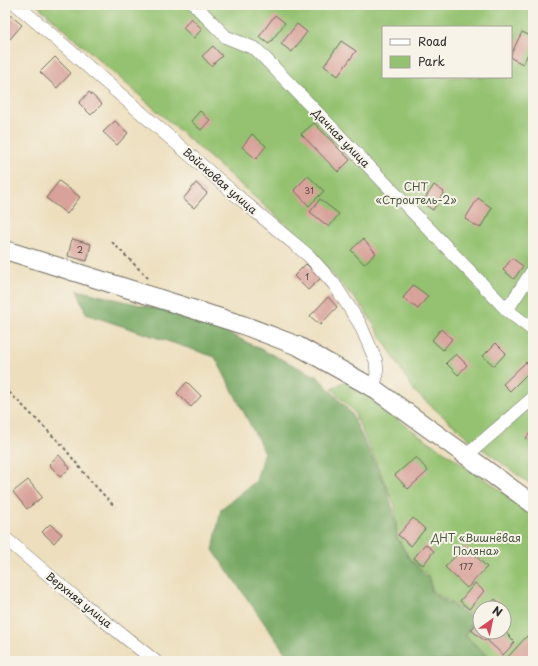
<svg xmlns="http://www.w3.org/2000/svg" width="538" height="666" viewBox="0 0 538 666" font-family="'Playpen Sans',sans-serif">
  <style>
    .green { fill: #94c271; stroke: #60764e; fill-rule: evenodd }
    .forest { fill: #77a863; stroke: #516a47 }
    .building { fill: #d8a29a }
    .lines { fill: none; stroke-linecap: round; stroke-linejoin: round }
    .street-casing { stroke: #6f6a5e; stroke-width: 14 }
    .secondary-casing { stroke: #6f6a5e; stroke-width: 20 }
    .path { stroke: #6f6a5e; stroke-width: 2; stroke-dasharray: 3 3; stroke-linecap: butt }
    .street { stroke: #fff; stroke-width: 13 }
    .secondary { stroke: #fff; stroke-width: 18 }
    .labels { text-anchor: middle; stroke-width: 4; stroke-linejoin: round; paint-order: stroke }
    .number-label { font-size: 9px; fill: #564947 }
    .street-label { font-size: 11px; fill: #2b2b2b; stroke: #f7f3e8 }
    .park-label { font-size: 11px; fill: #4a5840; stroke: #f7f3e8 }
  </style>
  <rect width="100%" height="100%" fill="#f7f3e8"/>
  <filter id="ink" filterUnits="userSpaceOnUse"><feTurbulence type="fractalNoise" baseFrequency=".025" numOctaves="2"/><feDisplacementMap in="SourceGraphic" scale="8" xChannelSelector="R" yChannelSelector="G"/><feConvolveMatrix kernelMatrix="1 2 1 2 8 2 1 2 1" color-interpolation-filters="sRGB"/></filter>
  <filter id="wash" filterUnits="userSpaceOnUse"><feTurbulence type="fractalNoise" baseFrequency=".012" numOctaves="4" result="noise"/><feDisplacementMap in="SourceGraphic" scale="16" xChannelSelector="R" yChannelSelector="G"/><feGaussianBlur stdDeviation="0.9" result="paint"/><feColorMatrix in="noise" values="0 0 0 0 0 0 0 0 0 0 0 0 0 0 0 0 0 1.4 0 .05"/><feComposite in="paint" operator="in"/></filter>
  <g filter="url(#wash)">
    <rect width="100%" height="100%" fill="#eddfbe"/>
    <g class="green">
      <path d="M37 5H533V486L473 442 415 392 364 309 292 230ZM383 27H511V77H383Z"/>
      <path d="M346 380 412 430 492 484 533 515V661H494L466 636 475 617 433 592 429 577 408 556 397 537 395 506 354 412 332 389ZM480 608H504V632H480Z"/>
    </g>
    <polygon class="forest" points="77,290 199,319 318,377 351,413 385,485 393,509 397,538 407,556 428,578 432,593 473,618 465,636 492,661 291,661 213,550 221,509 256,481 264,451 215,357 86,314"/>
    <g id="blocks">
      <g class="building">
        <polygon points="10,15 22,25 10,39 5,34 5,21"/>
        <polygon points="275,15 285,23 269,44 259,37"/>
        <polygon points="191,18 202,29 194,38 183,28"/>
        <polygon points="297,24 307,32 292,52 281,44"/>
        <polygon points="522,32 533,37 533,44 523,64 511,58 511,54"/>
        <polygon points="341,41 356,51 338,76 324,66"/>
        <polygon points="213,46 222,56 211,66 202,56"/>
        <polygon points="55,57 71,73 57,88 40,72"/>
        <polygon points="89,92 102,104 91,115 79,103"/>
        <polygon points="200,111 210,120 201,130 191,121"/>
        <polygon points="115,121 128,133 117,145 103,132"/>
        <polygon points="314,123 350,160 338,172 301,134"/>
        <polygon points="252,134 266,146 256,159 242,147"/>
        <polygon points="308,176 324,191 309,206 294,190"/>
        <polygon points="59,181 80,197 67,214 46,198"/>
        <polygon points="196,183 207,193 194,208 183,199"/>
        <polygon points="434,185 444,192 433,210 422,203"/>
        <polygon points="478,198 492,208 480,228 465,219"/>
        <polygon points="320,199 339,214 329,227 310,212"/>
        <polygon points="72,239 91,244 87,261 68,256"/>
        <polygon points="363,239 376,253 364,264 351,250"/>
        <polygon points="512,258 523,266 514,279 503,270"/>
        <polygon points="306,264 321,278 308,290 294,276"/>
        <polygon points="413,285 428,296 418,309 403,298"/>
        <polygon points="328,297 337,307 320,325 310,316"/>
        <polygon points="441,329 452,339 443,350 432,340"/>
        <polygon points="496,343 506,353 494,366 483,356"/>
        <polygon points="456,354 467,365 458,375 446,363"/>
        <polygon points="526,362 532,369 510,391 503,384"/>
        <polygon points="187,382 201,396 191,407 177,393"/>
        <polygon points="533,429 533,443 526,438"/>
        <polygon points="59,455 70,468 60,477 49,464"/>
        <polygon points="416,457 428,471 408,489 395,475"/>
        <polygon points="28,480 42,497 27,509 13,492"/>
        <polygon points="413,518 425,529 411,546 398,535"/>
        <polygon points="50,524 62,534 54,543 42,532"/>
        <polygon points="425,544 434,551 423,565 414,558"/>
        <polygon points="465,546 487,567 467,588 445,567"/>
        <polygon points="475,583 484,591 469,609 460,601"/>
        <polygon points="495,599 509,611 504,617 504,608 488,608"/>
        <polygon points="480,619 480,632 492,632 485,641 471,630"/>
        <polygon points="495,632 505,632 515,642 503,655 487,640"/>
        <polygon points="527,636 533,641 533,660 508,661 506,659"/>
      </g>
    </g>
  </g>
  <g filter="url(#ink)">
    <use href="#blocks" fill-opacity="0" stroke="#6f6a5e" stroke-width="1"/>
    <g class="lines">
      <g class="street-casing">
        <g id="street">
          <polyline points="17,5 236,195 309,256 334,284 360,324 376,361 377,374 373,388"/>
          <polyline points="195,5 226,37 256,49 507,310 533,330"/>
          <polyline points="507,310 533,270"/>
          <polyline points="467,455 533,398"/>
          <polyline points="5,538 77,599 155,661"/>
        </g>
      </g>
      <g class="secondary-casing">
        <polyline id="secondary" points="5,250 243,325 298,346 373,388 533,504"/>
      </g>
      <g class="path">
        <polyline points="112,242 150,280"/>
        <polyline points="5,388 62,445 88,478 115,507"/>
      </g>
      <use href="#street" class="street"/>
      <use href="#secondary" class="secondary"/>
    </g>
  </g>
  <g class="labels">
    <g class="number-label">
      <text x="309" y="194">31</text>
      <text x="80" y="253">2</text>
      <text x="307" y="280">1</text>
      <text x="466" y="570">177</text>
    </g>
    <g class="street-label">
      <text transform="translate(341 138) rotate(46)" y="4">Дачная улица</text>
      <text transform="translate(220 181) rotate(41)" y="4">Войсковая улица</text>
      <text transform="translate(79 600) rotate(39)" y="4">Верхняя улица</text>
    </g>
    <g class="park-label">
      <text x="416" y="191">СНТ<tspan x="416" dy="13">«Строитель-2»</tspan></text>
      <text x="476" y="542">ДНТ «Вишнёвая<tspan x="476" dy="13">Поляна»</tspan></text>
    </g>
  </g>
  <rect width="538" height="666" fill="none" stroke="#f7f3e8" stroke-width="20"/>
  <rect x="382" y="26" width="130" height="52" fill="#f7f3e8" stroke="#a5a39c"/>
  <rect x="390" y="39" width="20" height="6" fill="#ffffff" stroke="#a5a39c"/>
  <text x="418" y="46" font-size="12" fill="#2b2b2b">Road</text>
  <rect x="390" y="56" width="20" height="12" fill="#94c271" stroke="#a5a39c"/>
  <text x="418" y="66" font-size="12" fill="#2b2b2b">Park</text>
  <g transform="translate(492 620) rotate(33)"><circle r="19" fill="#f7f3e8" stroke="#a5a39c"/>
  <path d="M0-3L7 15L0 10L-7 15Z" fill="#d1495b"/>
  <text y="-6" font-size="11" font-weight="bold" text-anchor="middle" fill="#2b2b2b">N</text>
  </g>
</svg>
